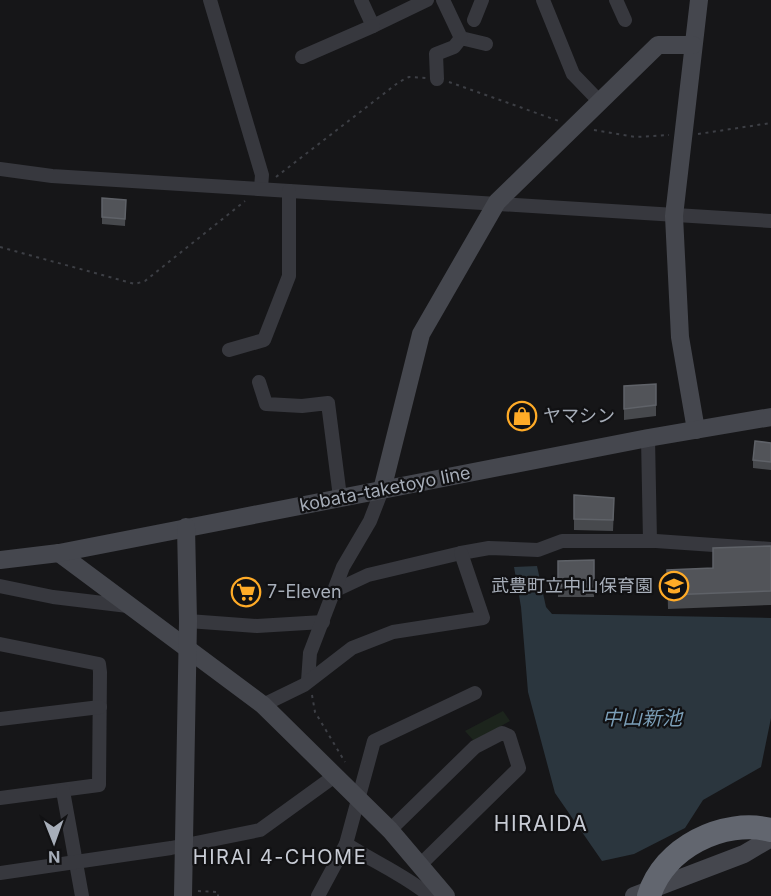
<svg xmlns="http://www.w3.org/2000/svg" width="771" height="896" viewBox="0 0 771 896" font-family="Inter,'Noto Sans JP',sans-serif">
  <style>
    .green { fill: #1c241c }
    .water { fill: #2b363e }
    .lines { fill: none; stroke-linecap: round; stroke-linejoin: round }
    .path { stroke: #3d3f45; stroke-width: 2; stroke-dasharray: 3 4.5; stroke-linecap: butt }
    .street { stroke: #37383e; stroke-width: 14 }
    .secondary { stroke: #45474e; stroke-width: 18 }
    .highway { stroke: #62666f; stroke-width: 24 }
    .wall { fill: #47494d }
    .building { fill: #525459; stroke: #5f6268; stroke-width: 1.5 }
    .labels { text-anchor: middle; stroke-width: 4.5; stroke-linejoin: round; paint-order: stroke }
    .poi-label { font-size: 18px; fill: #a7aeb9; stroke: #111113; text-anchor: start }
    .street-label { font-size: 18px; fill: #a7aeb9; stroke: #111113 }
    .water-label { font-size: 20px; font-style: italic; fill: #7b9eb7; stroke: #111113 }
    .neighbourhood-label { font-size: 20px; letter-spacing: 1.5px; fill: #c8ccd5; stroke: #111113 }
    .quarter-label { font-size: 21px; letter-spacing: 1.5px; fill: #c8ccd5; stroke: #111113 }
  </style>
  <rect width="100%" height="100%" fill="#161618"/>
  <polygon class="green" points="503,711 510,721 474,741 465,731"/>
  <polygon class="water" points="537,566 546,607 552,614 771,618 771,718 761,767 703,800 685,828 634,854 602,861 555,793 528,692 521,607 514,567"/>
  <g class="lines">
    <g class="path">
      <polyline points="449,82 559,121"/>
      <polyline points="594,130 636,137 669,135"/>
      <polyline points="698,134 771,123"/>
      <polyline points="276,177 399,82 409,77 426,78"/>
      <polyline points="0,247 135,284 145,281 245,201"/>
      <polyline points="312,695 315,712 345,762"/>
      <polyline points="198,891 218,892 218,896"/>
    </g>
    <g class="street">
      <polyline points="210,0 262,175 261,188"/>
      <polyline points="361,0 373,26 427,0"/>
      <polyline points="543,0 573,74 599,101"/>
      <polyline points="616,0 625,20"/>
      <polyline points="474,20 482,0"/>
      <polyline points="461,38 486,44"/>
      <polyline points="302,57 373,26"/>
      <polyline points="437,79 436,54 454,47 461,38 443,0"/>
      <polyline points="0,169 52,176 771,221"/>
      <polyline points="229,350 264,340 289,276 289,191"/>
      <polyline points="259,382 266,404 302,406 328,403 340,497"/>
      <polyline points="648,438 650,541"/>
      <polyline points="0,586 53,597 128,606"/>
      <polyline points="336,590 368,575 461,553 489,548 538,550 562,541 656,541 771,549"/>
      <polyline points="188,621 257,626 323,622"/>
      <polyline points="0,644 99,664 100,672 99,785 0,798"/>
      <polyline points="308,681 310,653 343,567 370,521 382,490"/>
      <polyline points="263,705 304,685 352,648 393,632 483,618 461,553"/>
      <polyline points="0,719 100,707"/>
      <polyline points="63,791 82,896"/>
      <polyline points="390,830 475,747 502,733 509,736 519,768 419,866"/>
      <path d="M346 844C374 862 405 875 430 896"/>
      <polyline points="0,873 171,848 260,830 336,775"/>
      <polyline points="318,896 346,844 374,741 475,693"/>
    </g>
    <g class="secondary">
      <polyline points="696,430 680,337 674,216 699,0"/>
      <polyline points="382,490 421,334 497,202 658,45 693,45"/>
      <polyline points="59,553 263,705 390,830 446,896"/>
      <polyline points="0,560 59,553 648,438 771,417"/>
      <polyline points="183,896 188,621 186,527"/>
      <polyline points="634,896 744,854 771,838"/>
    </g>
    <path class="highway" d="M649 896C663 848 723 818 771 830"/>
  </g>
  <g class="wall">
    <polygon points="102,198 126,200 125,226 102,224"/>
    <polygon points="656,384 656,416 624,420 624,386"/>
    <polygon points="771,443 771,470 753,468 753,460"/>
    <polygon points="574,495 614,508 613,531 574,530"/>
    <polygon points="771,546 771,605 668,609 667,570 713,568"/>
    <polygon points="594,560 594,597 558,597 558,561"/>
  </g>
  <g class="building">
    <polygon points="102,198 126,200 125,219 102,217"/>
    <polygon points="656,384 656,405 624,409 624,386"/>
    <polygon points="755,441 771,443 771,462 753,460"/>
    <polygon points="574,495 614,498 613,520 574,519"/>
    <polygon points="771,546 771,591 668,595 667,570 713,568 713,548"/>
    <polygon points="594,560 594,586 558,586 558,561"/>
  </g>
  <defs>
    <g id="shop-ring" transform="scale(1.5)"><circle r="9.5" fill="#111113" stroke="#ffab27" stroke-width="1.5"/><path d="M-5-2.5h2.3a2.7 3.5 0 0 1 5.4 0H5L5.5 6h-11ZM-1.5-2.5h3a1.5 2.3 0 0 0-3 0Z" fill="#ffab27"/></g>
    <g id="school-ring" transform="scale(1.5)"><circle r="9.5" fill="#111113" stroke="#ffab27" stroke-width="1.5"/><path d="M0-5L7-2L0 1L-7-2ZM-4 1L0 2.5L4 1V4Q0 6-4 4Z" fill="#ffab27"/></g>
    <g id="supermarket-ring" transform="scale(1.5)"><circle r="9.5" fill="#111113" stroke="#ffab27" stroke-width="1.5"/><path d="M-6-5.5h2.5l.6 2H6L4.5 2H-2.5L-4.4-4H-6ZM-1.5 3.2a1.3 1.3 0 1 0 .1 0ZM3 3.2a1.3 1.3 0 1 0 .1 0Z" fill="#ffab27"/></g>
  </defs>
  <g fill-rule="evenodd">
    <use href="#shop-ring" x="522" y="416"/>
    <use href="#school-ring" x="674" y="586"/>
    <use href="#supermarket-ring" x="246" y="592"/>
  </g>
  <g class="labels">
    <g class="poi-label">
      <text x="543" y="422">ヤマシン</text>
      <text x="653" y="592" text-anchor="end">武豊町立中山保育園</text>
      <text x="267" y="598">7-Eleven</text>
    </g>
    <g class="street-label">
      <text transform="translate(385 489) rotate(-11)" y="6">kobata-taketoyo line</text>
    </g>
    <g class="water-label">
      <text x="642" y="725">中山新池</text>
    </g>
    <g class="neighbourhood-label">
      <text x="280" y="864">HIRAI 4-CHOME</text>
    </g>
    <g class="quarter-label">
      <text x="541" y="831">HIRAIDA</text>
    </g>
  </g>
  <g transform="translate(54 842) rotate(179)" stroke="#111113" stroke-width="4.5" paint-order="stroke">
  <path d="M0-4.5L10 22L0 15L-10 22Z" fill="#a7aeb9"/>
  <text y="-9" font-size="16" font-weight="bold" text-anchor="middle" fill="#a7aeb9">N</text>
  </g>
</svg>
